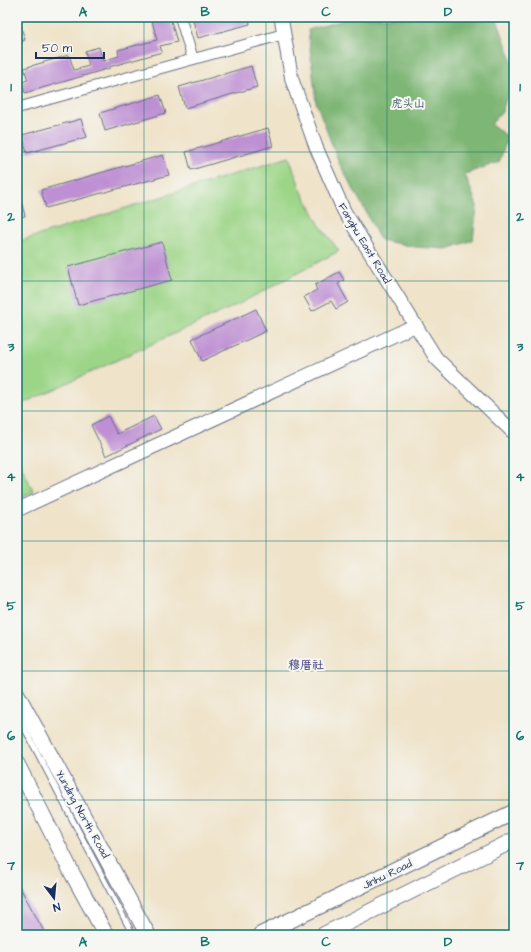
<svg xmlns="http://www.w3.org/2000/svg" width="531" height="952" viewBox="0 0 531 952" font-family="'Architects Daughter','LXGW WenKai TC',sans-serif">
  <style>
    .green { fill: #9dd588; stroke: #5c8273 }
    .forest { fill: #7eb674; stroke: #4c7269 }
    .building { fill: #be90d3 }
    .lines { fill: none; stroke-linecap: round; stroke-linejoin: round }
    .service-casing { stroke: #656e83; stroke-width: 7 }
    .minor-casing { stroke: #656e83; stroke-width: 12 }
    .tertiary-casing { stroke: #656e83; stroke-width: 15 }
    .secondary-casing { stroke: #656e83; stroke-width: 17 }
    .service { stroke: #fff; stroke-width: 5 }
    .minor { stroke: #fff; stroke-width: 10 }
    .tertiary { stroke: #fff; stroke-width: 13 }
    .secondary { stroke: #fff; stroke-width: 15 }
    .grid { fill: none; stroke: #0f766e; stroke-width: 1; stroke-opacity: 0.55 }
    .labels { text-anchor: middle; stroke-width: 4; stroke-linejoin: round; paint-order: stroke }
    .park-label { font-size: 11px; fill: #3c5868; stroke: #f6f6f2 }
    .street-label { font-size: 11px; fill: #1b2f5e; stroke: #f6f6f2 }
    .neighbourhood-label { font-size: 12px; font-weight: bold; fill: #545187; stroke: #f6f6f2 }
    .neatline { fill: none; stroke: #0f766e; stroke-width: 1.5 }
    .grid-label { font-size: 13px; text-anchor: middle; font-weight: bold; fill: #0f766e }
  </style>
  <rect width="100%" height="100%" fill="#f6f6f2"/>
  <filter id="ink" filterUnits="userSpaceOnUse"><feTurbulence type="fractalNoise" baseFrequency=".025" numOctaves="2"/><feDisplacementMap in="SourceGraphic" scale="8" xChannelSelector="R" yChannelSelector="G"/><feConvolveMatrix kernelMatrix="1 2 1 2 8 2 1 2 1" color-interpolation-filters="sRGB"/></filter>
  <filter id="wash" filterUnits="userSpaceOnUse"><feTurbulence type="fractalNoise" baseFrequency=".012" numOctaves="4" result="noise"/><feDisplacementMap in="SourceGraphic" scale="16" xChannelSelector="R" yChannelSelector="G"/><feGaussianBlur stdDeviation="0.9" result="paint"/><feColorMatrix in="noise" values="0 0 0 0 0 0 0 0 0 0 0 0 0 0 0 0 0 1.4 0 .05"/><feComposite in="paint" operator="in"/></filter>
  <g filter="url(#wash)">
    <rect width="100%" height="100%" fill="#efe3c9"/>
    <g class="green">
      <polygon points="289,157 301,190 319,224 339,251 239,304 17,406 17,242"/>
      <polygon points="17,457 34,492 17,500"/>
    </g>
    <polygon class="forest" points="355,17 495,17 497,20 514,66 514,71 502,112 491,124 508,137 499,162 465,174 477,206 473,240 447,249 416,247 380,240 365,210 339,163 316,102 308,30"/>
    <g id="blocks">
      <g class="building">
        <polygon points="151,17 170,17 177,42 160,46 162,52 109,67 110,68 25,93 22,82 28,80 24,68 69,55 74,70 89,66 85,51 99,47 103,61 119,56 118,50 157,40"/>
        <polygon points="192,17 249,17 250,24 198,38"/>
        <polygon points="17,20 19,20 25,40 17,42"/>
        <polygon points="251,66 257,87 185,108 179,87"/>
        <polygon points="160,95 166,113 105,131 100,113"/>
        <polygon points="81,119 87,137 27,153 22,135"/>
        <polygon points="268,128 273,146 191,170 186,152"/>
        <polygon points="163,155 169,175 46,208 41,190"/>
        <polygon points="19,193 25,216 17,218 17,194"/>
        <polygon points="162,242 172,280 78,305 68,267"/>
        <polygon points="339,272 344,280 338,284 348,302 336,309 331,301 312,311 304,297 317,290 315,285"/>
        <polygon points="256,309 266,331 202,361 192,339"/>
        <polygon points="108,416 117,434 154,416 161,429 106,456 91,425"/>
        <polygon points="17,882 46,935 17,935"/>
      </g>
    </g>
  </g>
  <g filter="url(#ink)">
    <use href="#blocks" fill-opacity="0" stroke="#656e83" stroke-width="1"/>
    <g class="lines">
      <g class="service-casing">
        <polyline id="service" points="17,714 133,935"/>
      </g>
      <g class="minor-casing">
        <g id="minor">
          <polyline points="180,17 193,59"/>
          <polyline points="17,108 284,34"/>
        </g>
      </g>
      <g class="tertiary-casing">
        <g id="tertiary">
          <polyline points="281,17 292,80 316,147 344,211 436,358 514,433"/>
          <polyline points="17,510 416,325"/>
        </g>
      </g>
      <g class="secondary-casing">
        <g id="secondary">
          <polyline points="17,694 148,935"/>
          <polyline points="17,764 73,875 106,935"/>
          <polyline points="260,935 514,812"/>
          <polyline points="323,935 514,840"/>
        </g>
      </g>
      <use href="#service" class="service"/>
      <use href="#minor" class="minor"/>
      <use href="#tertiary" class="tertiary"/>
      <use href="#secondary" class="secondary"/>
    </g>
  </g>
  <path class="grid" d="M144 17V935M266 17V935M387 17V935M17 152H514M17 281H514M17 411H514M17 541H514M17 671H514M17 800H514"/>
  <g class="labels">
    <g class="park-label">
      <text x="408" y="107">虎头山</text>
    </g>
    <g class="street-label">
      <text transform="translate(365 243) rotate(59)" y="4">Fanghu East Road</text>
      <text transform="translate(83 814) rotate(61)" y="4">Yunding North Road</text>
      <text transform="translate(387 874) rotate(-26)" y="4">Jinhu Road</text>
    </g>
    <g class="neighbourhood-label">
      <text x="306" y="669">穆厝社</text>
    </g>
  </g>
  <rect width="531" height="952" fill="none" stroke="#f6f6f2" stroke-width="44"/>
  <g transform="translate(54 898) rotate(164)" stroke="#f6f6f2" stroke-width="3" paint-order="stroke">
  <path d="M0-3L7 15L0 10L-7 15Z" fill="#1b2f5e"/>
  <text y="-6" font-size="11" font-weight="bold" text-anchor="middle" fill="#1b2f5e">N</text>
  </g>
  <path d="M36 52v6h68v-6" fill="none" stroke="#1b2f5e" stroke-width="2"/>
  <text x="42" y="52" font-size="12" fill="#1b2f5e" stroke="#f6f6f2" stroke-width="3" paint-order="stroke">50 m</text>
  <rect x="22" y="22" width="487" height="908" class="neatline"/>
  <g class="grid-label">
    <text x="83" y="16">A</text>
    <text x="205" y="16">B</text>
    <text x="326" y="16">C</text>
    <text x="448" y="16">D</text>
    <text x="11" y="91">1</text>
    <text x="520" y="91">1</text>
    <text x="11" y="221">2</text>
    <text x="520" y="221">2</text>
    <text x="11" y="351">3</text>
    <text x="520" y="351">3</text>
    <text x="11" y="481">4</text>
    <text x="520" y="481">4</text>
    <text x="11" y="610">5</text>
    <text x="520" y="610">5</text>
    <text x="11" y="740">6</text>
    <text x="520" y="740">6</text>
    <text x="11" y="870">7</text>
    <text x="520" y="870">7</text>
    <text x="83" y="946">A</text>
    <text x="205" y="946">B</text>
    <text x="326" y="946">C</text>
    <text x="448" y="946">D</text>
  </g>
</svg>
